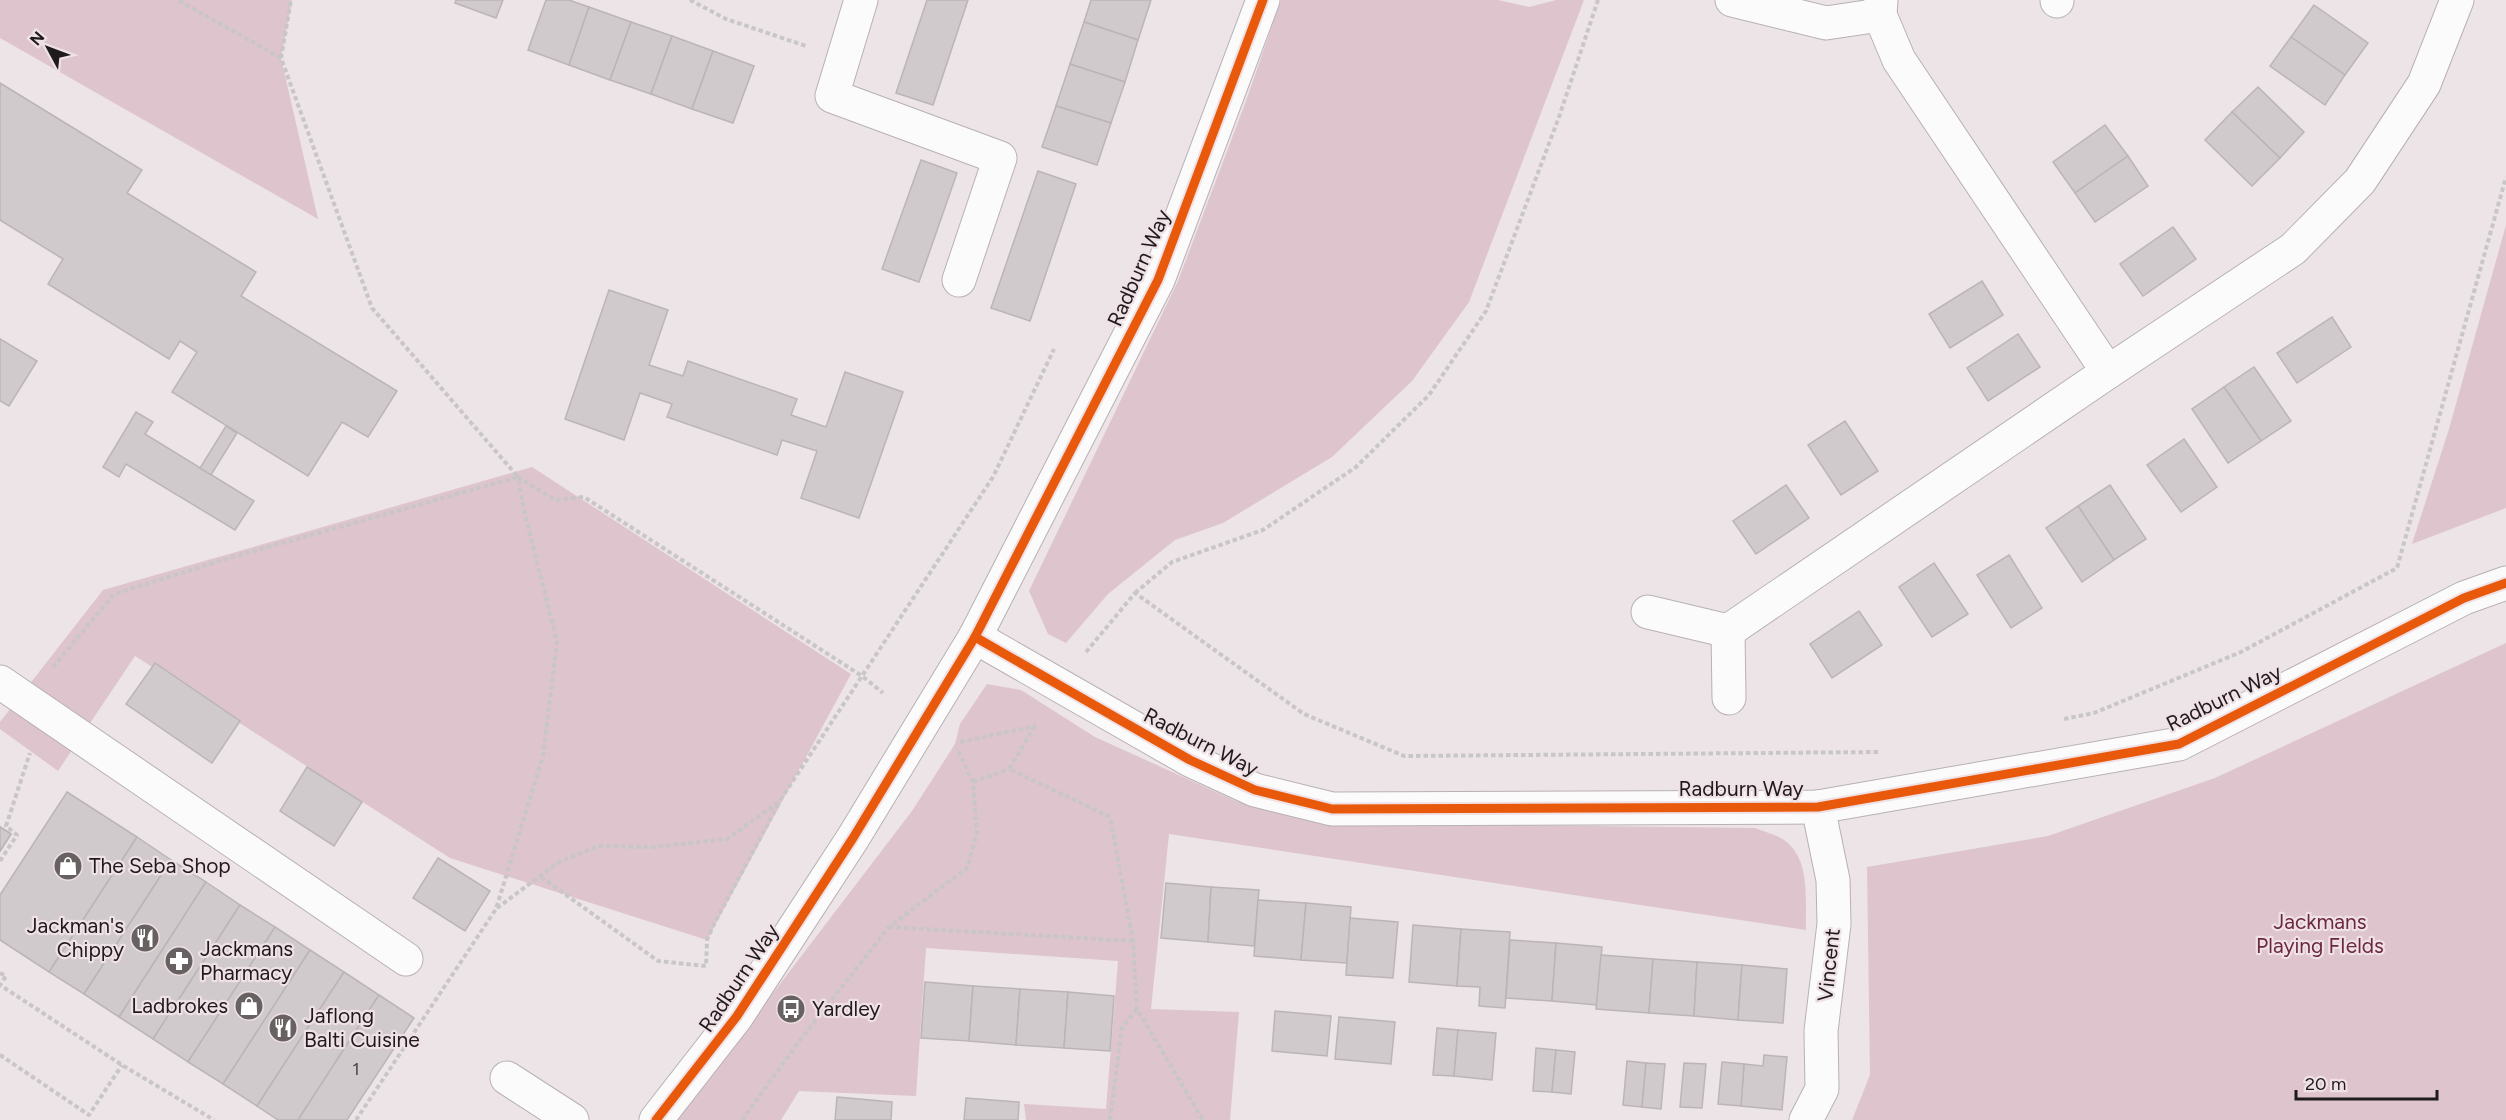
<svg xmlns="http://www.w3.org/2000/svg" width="2506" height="1120" viewBox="0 0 2506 1120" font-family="Figtree,sans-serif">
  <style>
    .green { fill: #dec4cc }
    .building { fill: #d0cacc; stroke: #bbb5b6; stroke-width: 1.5 }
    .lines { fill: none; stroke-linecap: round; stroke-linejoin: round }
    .minor-casing { stroke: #b8b1b3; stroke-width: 35 }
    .path { stroke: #c8c6c6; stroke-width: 4; stroke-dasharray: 4.5 3; stroke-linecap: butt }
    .minor { stroke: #fcfbfb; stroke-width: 33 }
    .cycleway-casing { stroke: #efe1e5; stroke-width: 13 }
    .cycleway { stroke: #e8590c; stroke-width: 9 }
    .labels { text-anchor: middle; stroke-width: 4.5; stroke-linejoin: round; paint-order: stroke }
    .number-label { font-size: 18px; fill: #4b4647 }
    .street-label { font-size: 21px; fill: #1f1a1b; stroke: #efe1e5 }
    .poi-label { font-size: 21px; fill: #1f1a1b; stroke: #efe1e5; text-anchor: start }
    .park-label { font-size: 21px; fill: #6b2941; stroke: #efe1e5 }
  </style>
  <rect width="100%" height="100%" fill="#ece4e6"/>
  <g class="green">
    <polygon points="0,0 292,0 281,58 318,219 0,38"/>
    <polygon points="1281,0 1498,0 1529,7 1556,0 1584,0 1469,302 1412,381 1332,457 1223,523 1175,540 1108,594 1066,643 1048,634 1029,591 1178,281 1246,101"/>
    <polygon points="2506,225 2506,508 2412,544 2449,429"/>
    <polygon points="532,467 851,674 707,940 450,858 135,656 58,771 0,729 0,722 103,590"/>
    <polygon points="2506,643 2506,1120 1852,1120 1870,1075 1867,867 2048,836 2215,778"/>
    <path d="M987 684 1021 690 1095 737 1236 801 1310 820 1331 823 1755 828C1762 831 1770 833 1777 836 1812 852 1805 898 1806 930L1169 834 1151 1009 1239 1012 1230 1120H1026L1024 1104 1106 1109 1118 961 926 948 916 1096 799 1091 781 1120H676L912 811 955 744 960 724Z"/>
  </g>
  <g class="building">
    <polygon points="456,0 503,0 496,18 455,3"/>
    <polygon points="546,0 569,0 589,7 569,65 528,50"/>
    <polygon points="927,0 968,0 933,105 896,93"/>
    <polygon points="1091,0 1151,0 1138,40 1084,22"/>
    <polygon points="2314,5 2368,43 2345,75 2291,37"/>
    <polygon points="589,7 631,22 610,80 569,65"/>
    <polygon points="631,22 672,36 651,94 610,80"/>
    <polygon points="1084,22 1138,40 1125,82 1070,64"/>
    <polygon points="672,36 713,51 692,109 651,94"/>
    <polygon points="2291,37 2345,75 2325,105 2270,66"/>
    <polygon points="713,51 754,66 733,123 692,109"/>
    <polygon points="1070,64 1125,82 1111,123 1056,106"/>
    <polygon points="0,83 142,170 127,193 256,272 241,296 397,391 368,437 342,422 308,476 172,392 197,352 180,341 169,359 48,284 63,259 0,220"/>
    <polygon points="2258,87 2304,132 2280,158 2232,112"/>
    <polygon points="1056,106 1111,123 1097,165 1042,147"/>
    <polygon points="2232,112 2280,158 2252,186 2205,140"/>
    <polygon points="2105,125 2128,156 2075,193 2053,162"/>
    <polygon points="2128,156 2148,186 2095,222 2075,193"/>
    <polygon points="921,160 957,173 919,282 882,269"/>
    <polygon points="1038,171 1076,184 1030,321 991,308"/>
    <polygon points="2173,227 2196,259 2143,296 2120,264"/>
    <polygon points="1982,281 2003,315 1950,348 1929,314"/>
    <polygon points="609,290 668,310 649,365 683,376 688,361 797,399 791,415 826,427 845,372 903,392 859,518 801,498 817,451 782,440 777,455 667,417 672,404 640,393 624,440 565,419"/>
    <polygon points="2332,317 2351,347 2297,383 2277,353"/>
    <polygon points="2018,334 2040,367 1988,401 1967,368"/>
    <polygon points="0,339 37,361 9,406 0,401"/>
    <polygon points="2254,367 2291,421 2261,441 2224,387"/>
    <polygon points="2224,387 2261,441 2228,463 2192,409"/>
    <polygon points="136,412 153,422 145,434 254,501 235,530 126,464 119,477 103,467"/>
    <polygon points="1845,421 1878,471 1841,495 1808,445"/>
    <polygon points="226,426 237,433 211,475 200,468"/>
    <polygon points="2184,439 2217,487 2181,512 2147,465"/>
    <polygon points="1786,485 1809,518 1756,554 1733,521"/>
    <polygon points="2110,485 2146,539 2114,560 2078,506"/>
    <polygon points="2078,506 2114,560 2082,582 2046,528"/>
    <polygon points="2009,555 2042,608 2011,628 1977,575"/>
    <polygon points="1934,563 1968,614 1932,637 1899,587"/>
    <polygon points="1859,611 1882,645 1832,678 1810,644"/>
    <polygon points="155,663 240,721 212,763 126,704"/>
    <polygon points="307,767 362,802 334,846 280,811"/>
    <polygon points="67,792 137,837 49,972 0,940 0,895"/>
    <polygon points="0,827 11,834 0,851"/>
    <polygon points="0,827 11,834 0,851"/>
    <polygon points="137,837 171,860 84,994 49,972"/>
    <polygon points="438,858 490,891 465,931 413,898"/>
    <polygon points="171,860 206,882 119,1017 84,994"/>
    <polygon points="206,882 240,905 153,1039 119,1017"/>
    <polygon points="1166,883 1211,887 1208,942 1161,938"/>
    <polygon points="1211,887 1259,890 1254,946 1208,942"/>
    <polygon points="1258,900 1306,903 1301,960 1254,956"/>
    <polygon points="1306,903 1351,907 1347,963 1301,960"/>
    <polygon points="240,905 275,927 188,1062 153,1039"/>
    <polygon points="1350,918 1398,922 1393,978 1346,975"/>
    <polygon points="1413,925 1461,929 1457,986 1409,982"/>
    <polygon points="275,927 310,950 223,1084 188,1062"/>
    <polygon points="1461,929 1510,932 1505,1008 1479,1006 1480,987 1457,986"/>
    <polygon points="1510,940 1556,943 1552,1001 1506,998"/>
    <polygon points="1556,943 1602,947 1597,1005 1552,1001"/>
    <polygon points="310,950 344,972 257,1106 223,1084"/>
    <polygon points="1601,955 1653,959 1649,1013 1596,1009"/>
    <polygon points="1653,959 1697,962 1694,1016 1649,1013"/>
    <polygon points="1697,962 1742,965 1738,1020 1694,1016"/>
    <polygon points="1742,965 1787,969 1783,1023 1738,1020"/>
    <polygon points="344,972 379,995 298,1120 278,1120 257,1106"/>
    <polygon points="925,982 973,986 969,1041 921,1038"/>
    <polygon points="973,986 1020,989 1016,1045 969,1041"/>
    <polygon points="1020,989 1068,992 1064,1048 1016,1045"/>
    <polygon points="1068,992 1114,996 1110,1051 1064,1048"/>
    <polygon points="379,995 414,1018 347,1120 298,1120"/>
    <polygon points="1275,1011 1331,1016 1327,1056 1272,1051"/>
    <polygon points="1339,1017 1395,1022 1391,1064 1335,1059"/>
    <polygon points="1437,1028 1458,1030 1454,1076 1433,1075"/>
    <polygon points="1458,1030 1496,1033 1492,1080 1454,1076"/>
    <polygon points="1536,1048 1556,1050 1552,1092 1533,1091"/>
    <polygon points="1556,1050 1575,1052 1571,1094 1552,1092"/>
    <polygon points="1764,1055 1787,1057 1782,1110 1741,1106 1744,1064 1763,1066"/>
    <polygon points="1627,1061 1646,1063 1642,1107 1623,1105"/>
    <polygon points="1722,1062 1744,1064 1741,1106 1718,1104"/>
    <polygon points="1646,1063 1665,1064 1661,1109 1642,1107"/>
    <polygon points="1684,1063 1706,1064 1702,1108 1680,1107"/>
    <polygon points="837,1097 892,1102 891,1120 835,1120"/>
    <polygon points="966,1098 1019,1102 1018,1120 964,1120"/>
  </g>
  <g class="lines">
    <g class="minor-casing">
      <g id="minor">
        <polyline points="861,0 832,96 1000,158 959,280"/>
        <polyline points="1732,0 1826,23 1880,15"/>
        <polyline points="1881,0 1880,15 1899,60 2108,372"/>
        <polyline points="2057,1 2057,0"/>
        <polyline points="1648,612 1728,631 1729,698"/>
        <polyline points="1728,631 2108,372 2293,249 2360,181 2424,84 2457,0"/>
        <polyline points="975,637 1190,760 1255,790 1332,809 1818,807 2179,744 2464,598 2506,583"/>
        <polyline points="0,682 406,959"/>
        <polyline points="507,1078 572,1120"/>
        <polyline points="656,1120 737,1016 853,838 975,637 1158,280 1263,0"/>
        <polyline points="1806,1120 1822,1089 1821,1031 1834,924 1833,880 1818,807"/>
      </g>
    </g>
    <g class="path">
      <polyline points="690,0 726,19 806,46"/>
      <polyline points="281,58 291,0"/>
      <polyline points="1135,593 1172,562 1263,530 1356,467 1429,395 1486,311 1559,117 1598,0"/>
      <polyline points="1086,652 1135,593 1304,714 1404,756 1879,752"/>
      <polyline points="53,667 114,594 229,558 518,477 372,308 281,58 178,0"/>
      <polyline points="2064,719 2094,713 2241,652 2397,568 2506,177"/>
      <polyline points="1035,726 1009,769 1110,817 1133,941 1137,1009 1203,1120"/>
      <polyline points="960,742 1036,726"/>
      <polyline points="973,782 1009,769"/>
      <polyline points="0,861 17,835 6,826 30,753"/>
      <polyline points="541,877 658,961 706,966 707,940 714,924 779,803"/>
      <polyline points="497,908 559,862 598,846 654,847 727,839 779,802 862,676 883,693"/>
      <polyline points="889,927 1133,941"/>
      <polyline points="0,973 6,976 0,985 122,1065 214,1120"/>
      <polyline points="0,1055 89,1115 122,1065"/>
      <polyline points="356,1120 496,909 543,756 557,642 524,510 518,477 555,500 584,497 862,676 993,477 1054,349"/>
      <polyline points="742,1120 800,1040 889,927 967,868 977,834 973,782 957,748"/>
      <polyline points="1110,1120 1122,1027 1137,1009"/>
    </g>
    <use href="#minor" class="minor"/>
    <g class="cycleway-casing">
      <g id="cycleway">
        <polyline points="975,637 1190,760 1255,790 1332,809 1818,807 2179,744 2464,598 2506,583"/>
        <polyline points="656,1120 737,1016 853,838 975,637 1158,280 1263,0"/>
      </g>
    </g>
    <use href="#cycleway" class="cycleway"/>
  </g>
  <defs>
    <g id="shop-disc" transform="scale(1.5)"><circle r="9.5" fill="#676162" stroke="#efe1e5"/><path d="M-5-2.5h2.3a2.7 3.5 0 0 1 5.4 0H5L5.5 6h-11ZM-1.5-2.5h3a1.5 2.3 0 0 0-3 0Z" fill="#fff"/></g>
    <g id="restaurant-disc" transform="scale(1.5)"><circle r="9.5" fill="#676162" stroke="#efe1e5"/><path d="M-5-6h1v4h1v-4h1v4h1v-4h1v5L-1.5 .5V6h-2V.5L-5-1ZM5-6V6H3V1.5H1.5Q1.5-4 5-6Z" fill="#fff"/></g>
    <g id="pharmacy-disc" transform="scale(1.5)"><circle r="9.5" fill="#676162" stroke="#efe1e5"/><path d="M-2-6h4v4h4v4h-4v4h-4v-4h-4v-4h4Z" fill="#fff"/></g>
    <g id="bus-disc" transform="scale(1.5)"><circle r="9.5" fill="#676162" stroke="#efe1e5"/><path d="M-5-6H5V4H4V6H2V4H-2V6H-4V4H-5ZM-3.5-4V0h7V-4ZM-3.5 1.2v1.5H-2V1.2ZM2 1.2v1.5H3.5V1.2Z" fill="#fff"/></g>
  </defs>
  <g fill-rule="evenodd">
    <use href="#shop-disc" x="68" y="866"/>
    <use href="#restaurant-disc" x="145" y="938"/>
    <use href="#pharmacy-disc" x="179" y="961"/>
    <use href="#shop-disc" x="249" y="1006"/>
    <use href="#bus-disc" x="791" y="1009"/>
    <use href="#restaurant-disc" x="283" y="1028"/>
  </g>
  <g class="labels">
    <g class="number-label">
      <text x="356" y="1075">1</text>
    </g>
    <g class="street-label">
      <text transform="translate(1139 268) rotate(-66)" y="7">Radburn Way</text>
      <text transform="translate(2224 698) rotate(-26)" y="7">Radburn Way</text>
      <text transform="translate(1201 742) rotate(27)" y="7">Radburn Way</text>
      <text x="1741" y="796">Radburn Way</text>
      <text transform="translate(1829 965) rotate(-84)" y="7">Vincent</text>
      <text transform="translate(739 978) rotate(-56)" y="7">Radburn Way</text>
    </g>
    <g class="poi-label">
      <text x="89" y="873">The Seba Shop</text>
      <text x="124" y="933" text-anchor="end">Jackman's<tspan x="124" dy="24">Chippy</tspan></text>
      <text x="200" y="956">Jackmans<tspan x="200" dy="24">Pharmacy</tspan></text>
      <text x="228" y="1013" text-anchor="end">Ladbrokes</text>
      <text x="812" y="1016">Yardley</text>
      <text x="304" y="1023">Jaflong<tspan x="304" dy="24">Balti Cuisine</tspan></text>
    </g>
    <g class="park-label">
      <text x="2320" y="929">Jackmans<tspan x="2320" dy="24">Playing FIelds</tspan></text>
    </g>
  </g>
  <g transform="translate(48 48) rotate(311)" stroke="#efe1e5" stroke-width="4.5" paint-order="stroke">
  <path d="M0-4.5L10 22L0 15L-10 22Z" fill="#1f1a1b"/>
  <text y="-9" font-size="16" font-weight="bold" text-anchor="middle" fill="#1f1a1b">N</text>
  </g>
  <path d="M2296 1090v9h141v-9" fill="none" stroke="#1f1a1b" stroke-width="3"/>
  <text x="2305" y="1090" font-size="18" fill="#1f1a1b" stroke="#efe1e5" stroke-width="4.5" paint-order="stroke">20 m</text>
</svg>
